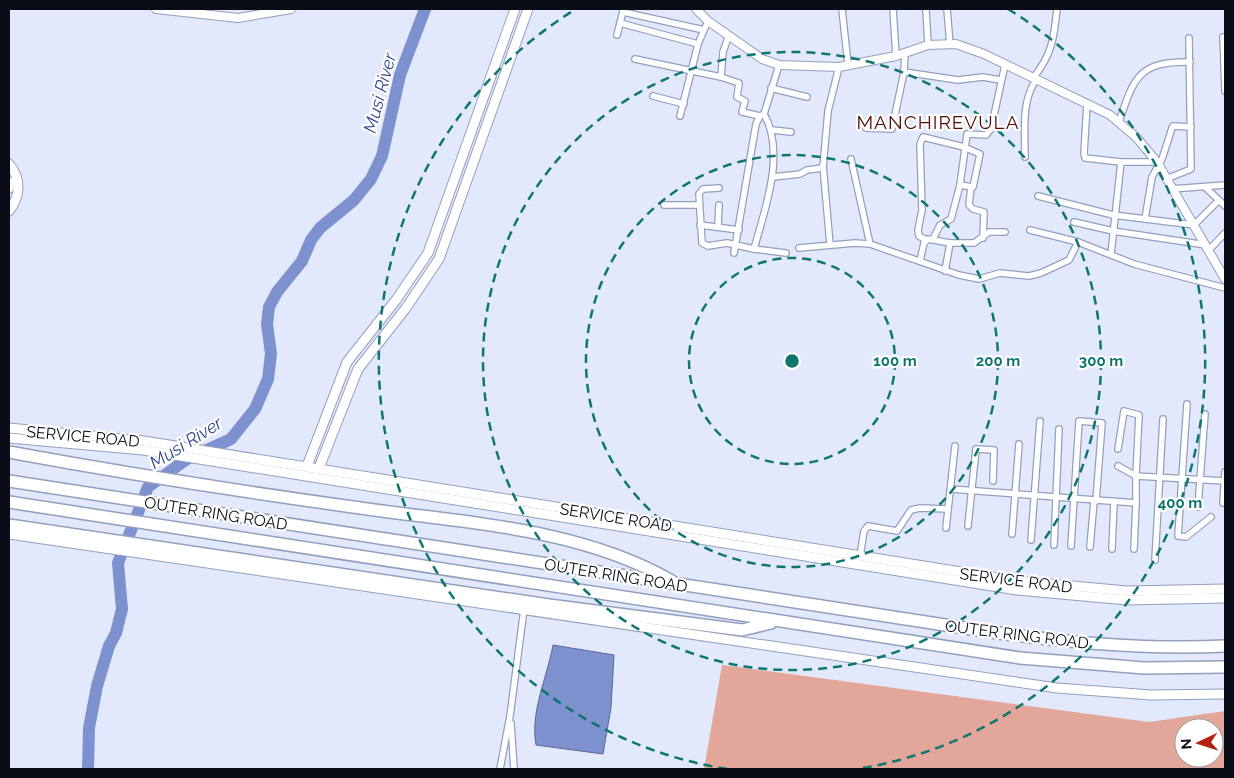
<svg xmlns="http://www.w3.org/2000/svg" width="1234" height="778" viewBox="0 0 1234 778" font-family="Raleway,sans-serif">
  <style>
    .green { fill: #e2a69a; fill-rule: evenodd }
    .water { fill: #7d91ce; stroke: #5a6997 }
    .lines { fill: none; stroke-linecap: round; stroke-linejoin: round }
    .river { stroke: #7d91ce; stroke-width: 12 }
    .minor-casing { stroke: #949fbe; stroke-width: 8 }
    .tertiary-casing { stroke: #949fbe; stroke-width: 10 }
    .secondary-casing { stroke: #949fbe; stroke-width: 11 }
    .motorway-casing { stroke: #949fbe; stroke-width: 14 }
    .minor { stroke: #fff; stroke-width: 5.5 }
    .tertiary { stroke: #fff; stroke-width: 8 }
    .secondary { stroke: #fff; stroke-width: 9 }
    .motorway { stroke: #fff; stroke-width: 11 }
    .ring { fill: none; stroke: #0f766e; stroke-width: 2.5; stroke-dasharray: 9 6 }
    .labels { text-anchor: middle; stroke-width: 4.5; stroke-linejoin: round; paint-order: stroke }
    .street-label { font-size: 16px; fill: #0a0d18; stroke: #fff }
    .water-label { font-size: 18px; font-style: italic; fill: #334791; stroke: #fff }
    .quarter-label { font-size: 19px; letter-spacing: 1px; fill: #520e06; stroke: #fff }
    .centre { fill: #0f766e; stroke: #fff; stroke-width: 2.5 }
    .ring-label { font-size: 15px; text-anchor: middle; font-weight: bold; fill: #0f766e; stroke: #fff; stroke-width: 4.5; stroke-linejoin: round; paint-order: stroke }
  </style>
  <rect width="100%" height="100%" fill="#e2e9fd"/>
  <path class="green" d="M722 665 1149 722 1225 711V769H704ZM1184 728H1214V758H1184Z"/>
  <path class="water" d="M553 645 614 655 611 708 603 754 536 745C530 712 547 678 553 645Z"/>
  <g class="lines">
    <polyline class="river" points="88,769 89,728 97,686 109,646 116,633 122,609 118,563 148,487 187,459 231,439 255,409 268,379 271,354 267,324 269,307 277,292 302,261 311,240 320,228 354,200 371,179 382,156 400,75 425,9"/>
    <g class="minor-casing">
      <g id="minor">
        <polyline points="842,9 848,65"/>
        <polyline points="893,9 896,56"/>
        <polyline points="926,9 928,45"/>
        <polyline points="947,9 950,45"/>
        <polyline points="623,12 704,30"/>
        <polyline points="620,23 698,44"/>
        <polyline points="617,35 623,11"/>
        <polyline points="1223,37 1225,91"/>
        <polyline points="635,59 721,77 723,52 729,35"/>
        <polyline points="904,72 958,80 983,77 1000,80"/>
        <polyline points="721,77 739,83 737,97 745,101 742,112 760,116"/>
        <path d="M1033 78C1052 55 1054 38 1057 9"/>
        <polyline points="771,88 807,97"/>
        <polyline points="653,96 684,104"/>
        <polyline points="1087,104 1084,153 1085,158 1121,162 1157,162"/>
        <polyline points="680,116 698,44 708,21"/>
        <path d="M1119 122C1134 78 1138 61 1190 62"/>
        <polyline points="866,128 892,129 904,72 905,53"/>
        <polyline points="772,130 791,132"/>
        <path d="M1025 157C1025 133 1021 101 1036 80"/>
        <polyline points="851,159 870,244 959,275 979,279 1000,273 1029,276 1041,273 1069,260 1078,242"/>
        <polyline points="823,165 830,245"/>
        <polyline points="773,177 800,174 807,170 823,168 828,111 839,67"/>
        <polyline points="1166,179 1191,169 1189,38"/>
        <polyline points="971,187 969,205 973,209 984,212 983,238"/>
        <polyline points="1205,187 1225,206"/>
        <path d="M719 188 703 189 699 194 702 243 708 246 727 243 754 249C765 209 786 153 764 114"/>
        <polyline points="1171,189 1225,185"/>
        <polyline points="1038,196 1113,215 1194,225 1219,200"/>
        <polyline points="664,205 699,205"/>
        <polyline points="1145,219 1152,177 1162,159 1172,128 1173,126 1191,127"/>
        <polyline points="1074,222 1113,231 1206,245"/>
        <polyline points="700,225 739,230"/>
        <polyline points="718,227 719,205"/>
        <polyline points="1030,230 1078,242 1134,264 1225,288"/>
        <polyline points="933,239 940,225 951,219 960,185 967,134 986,135 991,129 1005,65"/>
        <polyline points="926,240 919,236 918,230 922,210 920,144 923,137 964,147 980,154 973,187 960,185"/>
        <polyline points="799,248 855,243 870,244"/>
        <polyline points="754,249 786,253"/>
        <polyline points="1209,250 1225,233"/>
        <polyline points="734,253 756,124 760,116 764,114 779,65"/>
        <polyline points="1111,254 1121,162"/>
        <polyline points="920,261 924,243 928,239 950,243 974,243 989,232 1005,232"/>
        <polyline points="945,271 950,243"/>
        <polyline points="1187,404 1178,536 1186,537 1211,517"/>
        <polyline points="1118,466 1136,476 1139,415 1124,411 1118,449"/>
        <polyline points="951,489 1136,503 1136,476 1225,481"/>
        <polyline points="1223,503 1225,472"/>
        <polyline points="1198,507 1205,414"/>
        <polyline points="968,526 976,449 994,450 993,481"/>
        <polyline points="946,528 955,446"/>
        <polyline points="1012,534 1019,444"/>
        <polyline points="1031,540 1040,421"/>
        <polyline points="1054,545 1059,429"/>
        <polyline points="1071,546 1079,421 1102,423 1096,501"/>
        <polyline points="1090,547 1094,501"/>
        <polyline points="1112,549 1114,502"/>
        <polyline points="1134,549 1136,503"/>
        <polyline points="860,556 864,531 868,526 897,531 911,510 920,508 948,509"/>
        <polyline points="1155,560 1163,419"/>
        <polyline points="511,723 514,769"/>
        <polyline points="500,769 510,716 524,609"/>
      </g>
    </g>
    <g class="tertiary-casing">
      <g id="tertiary">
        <polyline points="156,9 238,18 291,9"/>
        <polyline points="696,9 708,21 762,59 779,65 839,67 896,56 928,45 956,44 984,54 1110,115 1136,137 1157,162 1225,279"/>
      </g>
    </g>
    <g class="secondary-casing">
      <g id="secondary">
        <path d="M9 164C21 178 21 196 9 211"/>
        <polyline points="9,182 9,188"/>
        <polyline points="9,428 144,441 1018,581 1127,591 1225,589"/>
        <polyline points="9,438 143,450 1017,590 1127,600 1225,598"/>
        <polyline points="307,466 347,362 396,300 428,253 515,9"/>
        <polyline points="319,468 358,369 406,308 439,259 528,9"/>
        <polyline points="9,534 1057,688 1151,695 1225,694"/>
      </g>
    </g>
    <g class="motorway-casing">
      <g id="motorway">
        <path d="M9 452C123 473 238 491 353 507 460 523 576 526 672 581"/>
        <path d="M9 481 984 631C1064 642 1144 650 1225 646"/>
        <polyline points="9,502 1020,658 1144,668 1225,667"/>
        <polyline points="9,525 549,605 742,630 771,623"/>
      </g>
    </g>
    <use href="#minor" class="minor"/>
    <use href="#tertiary" class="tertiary"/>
    <use href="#secondary" class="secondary"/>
    <use href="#motorway" class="motorway"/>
  </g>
  <g class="ring">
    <circle cx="792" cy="361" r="103"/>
    <circle cx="792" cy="361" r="206"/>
    <circle cx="792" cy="361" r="309"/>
    <path d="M727 769A413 413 0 0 1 576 9M1008 9A413 413 0 0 1 857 769"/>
  </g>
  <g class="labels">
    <g class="street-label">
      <text transform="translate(83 436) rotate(5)" y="6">SERVICE ROAD</text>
      <text transform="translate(216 513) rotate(9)" y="6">OUTER RING ROAD</text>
      <text transform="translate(616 517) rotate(9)" y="6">SERVICE ROAD</text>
      <text transform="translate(616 575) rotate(9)" y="6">OUTER RING ROAD</text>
      <text transform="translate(1016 580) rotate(7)" y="6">SERVICE ROAD</text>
      <text transform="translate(1017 634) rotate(7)" y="6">OUTER RING ROAD</text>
    </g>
    <g class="water-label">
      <text transform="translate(380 93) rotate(-75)" y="6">Musi River</text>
      <text transform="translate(186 443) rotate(-32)" y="6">Musi River</text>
    </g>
    <g class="quarter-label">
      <text x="938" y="129">MANCHIREVULA</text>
    </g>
  </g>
  <circle cx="792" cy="361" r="8" class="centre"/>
  <g class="ring-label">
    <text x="895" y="366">100 m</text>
    <text x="998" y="366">200 m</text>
    <text x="1101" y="366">300 m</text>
    <text x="1180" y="508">400 m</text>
  </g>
  <rect width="1234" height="778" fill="none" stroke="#0a0d18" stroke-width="20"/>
  <g transform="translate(1199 743) rotate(266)"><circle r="24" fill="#ffffff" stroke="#9d9ea3"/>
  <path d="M0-4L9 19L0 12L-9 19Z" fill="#b1230f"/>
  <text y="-8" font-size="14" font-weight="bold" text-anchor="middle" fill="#0a0d18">N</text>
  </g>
</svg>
